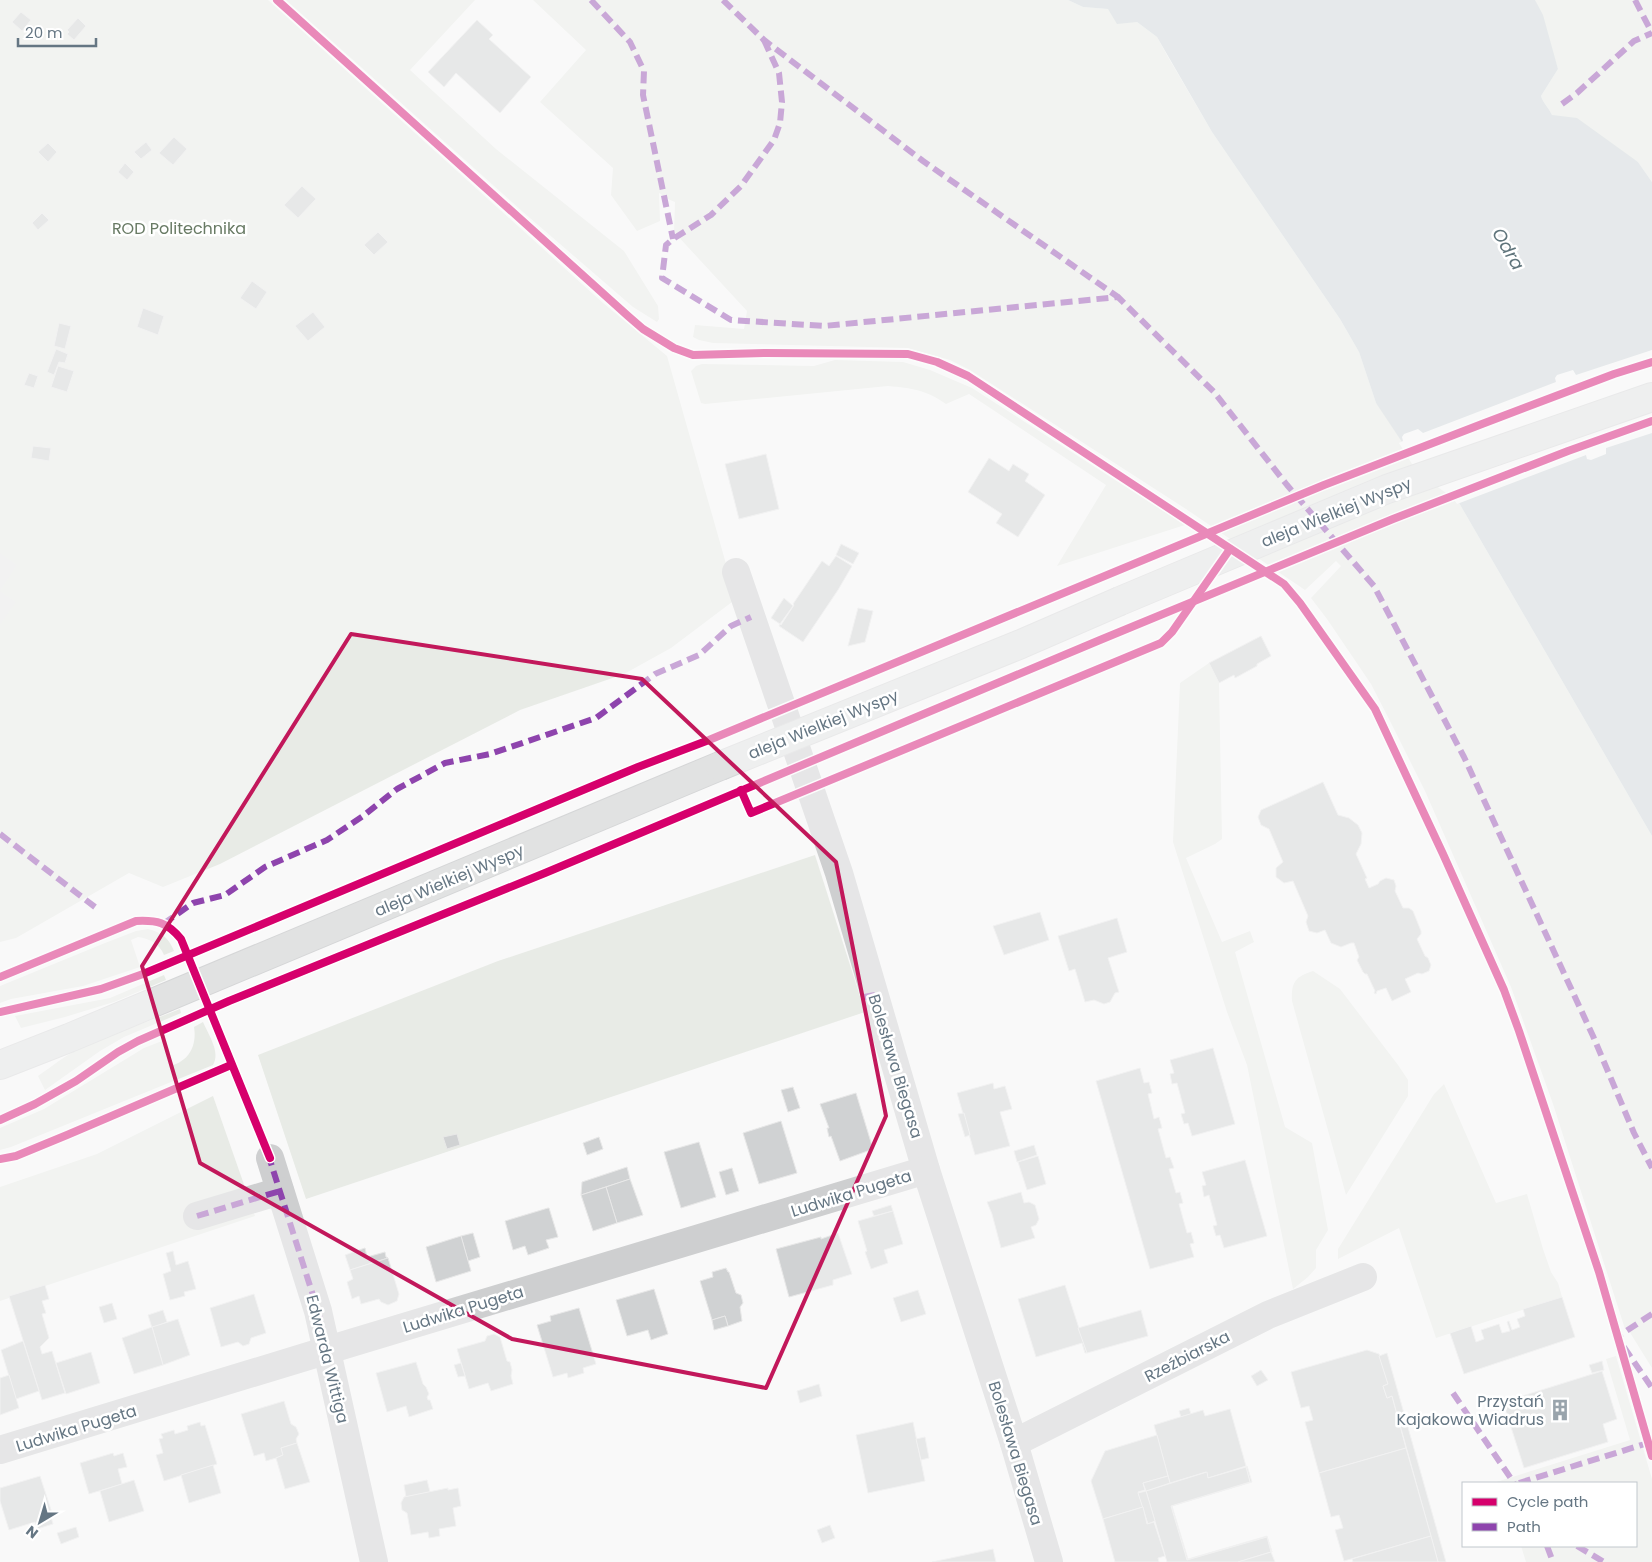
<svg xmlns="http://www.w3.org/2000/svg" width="1652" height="1562" viewBox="0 0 1652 1562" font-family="Poppins,sans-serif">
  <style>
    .built { fill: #e8e9e9 }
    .green { fill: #e8ebe6 }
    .water { fill: #ced6d9 }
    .pier { fill: #f9f9f9 }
    .building { fill: #d0d2d3; stroke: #e8e8e8 }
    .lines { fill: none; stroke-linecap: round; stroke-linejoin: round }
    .major-casing { stroke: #d5d6d7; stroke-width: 30 }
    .minor { stroke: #cecfd0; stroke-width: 28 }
    .major { stroke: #e1e2e2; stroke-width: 28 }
    .major-bridge-casing { stroke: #d5d6d7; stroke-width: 30; stroke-linecap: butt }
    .major-bridge { stroke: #e1e2e2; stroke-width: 28 }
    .quiet { stroke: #8e44ad; stroke-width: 6; stroke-dasharray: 12 6; stroke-linecap: butt }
    .cycleway-casing { stroke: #fff; stroke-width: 11 }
    .cycleway { stroke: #d6006c; stroke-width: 8 }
    .marked { fill: none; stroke: #c2185b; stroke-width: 4; stroke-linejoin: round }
    .labels { text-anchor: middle; stroke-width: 5; stroke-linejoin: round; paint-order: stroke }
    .park-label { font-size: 16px; fill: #687a64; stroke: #fff }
    .street-label { font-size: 16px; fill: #657683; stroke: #fff }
    .poi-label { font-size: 16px; fill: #657683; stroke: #fff; text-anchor: end }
    .water-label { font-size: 18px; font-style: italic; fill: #60757c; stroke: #fff }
  </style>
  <rect width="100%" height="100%" fill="#f9f9f9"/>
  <polygon class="built" points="0,550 49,583 0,664"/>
  <g class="green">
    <polygon points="0,0 268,0 603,303 667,356 736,599 671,648 624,674 520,710 220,864 163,887 129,873 16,938 0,942 0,625 16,602 0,591 17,565 0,553"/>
    <polygon points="286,0 475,0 410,70 496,149 624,251 658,306 659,319 657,322 633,307 523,212"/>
    <polygon points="533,0 1068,0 1083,7 1108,9 1137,22 1157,37 1168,57 1212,132 1340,319 1359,352 1376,403 1455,496 1652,836 1652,1368 1629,1331 1625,1329 1553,1104 1511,987 1425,791 1391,723 1371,684 1327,619 1311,598 1341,566 1336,561 1305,590 1186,509 970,370 950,360 908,348 713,343 699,340 693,337 695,325 744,329 747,311 674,232 675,202 670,200 659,193 660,221 637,231 611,195 613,168 540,102 586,50"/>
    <path d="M1535 0H1652V182L1638 162 1552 115C1549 108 1543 103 1541 96L1558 69Z"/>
    <path d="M835 360 903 362 930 370 972 388 1185 525 1057 566 1106 485 969 394 946 404C926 390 912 388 888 386L705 404 701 403 691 371 696 366 702 364 814 366Z"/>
    <polygon points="1209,663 1219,683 1222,839 1215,844 1186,858 1222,942 1250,931 1254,942 1235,952 1285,1127 1312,1143 1328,1230 1316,1250 1316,1268 1308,1277 1293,1289 1247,1065 1227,1012 1173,842 1180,683"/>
    <polygon points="815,855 865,1012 306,1199 258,1055 498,961"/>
    <path d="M148 929C161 932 169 938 174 951L164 955C159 943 150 939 138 937L131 940 140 967 83 986 11 999 0 1003V986L105 943 136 931Z"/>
    <path d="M1313 971 1340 989 1398 1065 1408 1080V1096L1346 1195 1292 1001C1291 982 1295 977 1313 971Z"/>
    <polygon points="164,975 166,980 114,1002 65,1017 21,1028 15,1016 110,998"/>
    <path d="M180 1009 181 1013 124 1037 100 1051 45 1090 38 1076C51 1067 63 1057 77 1050 110 1034 146 1023 180 1009Z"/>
    <path d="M203 1022C208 1034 221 1052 213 1065L11 1147 0 1150V1128L44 1109 144 1048 162 1041 173 1065C190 1060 197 1044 194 1027Z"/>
    <polygon points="1444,1084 1496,1203 1527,1194 1543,1249 1551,1272 1558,1283 1562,1297 1436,1338 1399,1228 1338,1259 1338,1249 1434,1094"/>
    <polygon points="213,1096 255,1216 0,1301 0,1187 97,1154"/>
    <polygon points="1616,1356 1652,1479 1652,1562 1526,1562 1521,1546 1636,1546 1636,1483 1493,1483 1630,1440 1606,1359"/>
  </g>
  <path class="water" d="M1068 0H1535L1543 15 1558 69 1541 96C1543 103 1549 108 1552 115L1577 118 1638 162 1652 182V836L1455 496 1404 445 1376 403 1359 352 1340 319 1212 132 1157 37 1137 22 1117 24 1108 9 1083 7Z"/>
  <polygon class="pier" points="1652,350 1652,433 1606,448 1606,454 1591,460 1587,459 1586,455 1457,504 1453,498 1417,472 1399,443 1403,441 1402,437 1404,434 1418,429 1423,433 1556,382 1555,378 1557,375 1573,370 1576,375"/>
  <g class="building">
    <polygon points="21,12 31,20 22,31 12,22"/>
    <polygon points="78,18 86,26 74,40 67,34 69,32 67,30"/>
    <polygon points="477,20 493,35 489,39 531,77 500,113 456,73 444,87 428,72"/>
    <polygon points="174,137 187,149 173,165 159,153"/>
    <polygon points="146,142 152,150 141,159 134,152"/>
    <polygon points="48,143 57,152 48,162 38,152"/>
    <polygon points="125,163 134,172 127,180 118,172"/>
    <polygon points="302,186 316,199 298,218 284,205"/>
    <polygon points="42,213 49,220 38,230 32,223"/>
    <polygon points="378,232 388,242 374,255 364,245"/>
    <polygon points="252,281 267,292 256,309 240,298"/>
    <polygon points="143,308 164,316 158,335 137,327"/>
    <polygon points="313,312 325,327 308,341 295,326"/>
    <polygon points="59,323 71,326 65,349 54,346"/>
    <polygon points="56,349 68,354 65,363 59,362 54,375 47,372"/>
    <polygon points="58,366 74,371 67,392 51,387"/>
    <polygon points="29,373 38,376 34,388 24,385"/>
    <polygon points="33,446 51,448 49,461 31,458"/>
    <polygon points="766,454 779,509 739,519 725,464"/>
    <polygon points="989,458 1009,471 1013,464 1029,474 1025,481 1045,495 1018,537 996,523 1002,514 968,492"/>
    <polygon points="841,544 859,553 853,564 836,555"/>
    <polygon points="836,556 852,566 838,590 803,642 779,626 780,624 781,625 794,605 793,604 822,561 829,566"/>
    <polygon points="784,598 793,606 780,624 771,618"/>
    <polygon points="858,608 873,611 865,642 848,646"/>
    <polygon points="1261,636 1271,656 1257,664 1257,666 1235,678 1234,675 1219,683 1209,663"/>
    <polygon points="1323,782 1338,815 1349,818 1358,825 1362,833 1361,844 1356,854 1367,878 1365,879 1369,888 1378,884 1380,881 1386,878 1394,880 1396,886 1395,891 1403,908 1409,908 1413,911 1421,931 1421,934 1417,939 1425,956 1428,958 1431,965 1429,971 1422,974 1418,973 1405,979 1411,992 1392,1001 1386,988 1377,991 1376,994 1374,993 1375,991 1367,974 1365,974 1363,972 1357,960 1359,957 1354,943 1351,943 1341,947 1331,943 1325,930 1317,933 1309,931 1306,922 1308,916 1293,881 1284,883 1276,877 1276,868 1283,862 1269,829 1261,825 1258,817 1261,810"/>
    <polygon points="1040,912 1049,940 1004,955 993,926"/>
    <polygon points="1117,918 1127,952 1108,958 1119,992 1115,993 1110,1002 1104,1004 1094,1000 1085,1002 1075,969 1069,971 1058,936"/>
    <polygon points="1213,1048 1235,1124 1192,1136 1188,1123 1184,1124 1181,1114 1185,1113 1177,1083 1172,1084 1170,1074 1174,1073 1170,1060"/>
    <polygon points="1140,1068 1144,1083 1149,1082 1152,1093 1148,1094 1154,1119 1159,1117 1162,1128 1158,1129 1166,1158 1170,1157 1174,1168 1169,1169 1176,1193 1180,1192 1183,1203 1179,1204 1187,1233 1191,1232 1194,1243 1190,1244 1194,1257 1150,1269 1096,1081"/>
    <polygon points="993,1083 994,1089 1005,1086 1012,1109 1000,1112 1010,1146 975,1155 957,1093"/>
    <polygon points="793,1087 800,1108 788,1112 781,1090"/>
    <polygon points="856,1093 873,1149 840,1161 831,1136 829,1137 827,1128 829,1128 820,1104"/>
    <polygon points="964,1113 970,1135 965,1137 958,1114"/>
    <polygon points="781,1121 797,1173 759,1184 743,1133"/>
    <polygon points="457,1134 460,1145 447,1149 443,1137"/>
    <polygon points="599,1137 603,1149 587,1155 583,1143"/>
    <polygon points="699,1142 716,1197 681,1208 664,1152"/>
    <polygon points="1034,1145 1037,1155 1017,1162 1014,1151"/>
    <polygon points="1038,1156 1046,1184 1027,1190 1018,1162"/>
    <polygon points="1245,1160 1267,1236 1224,1248 1220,1235 1216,1236 1213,1226 1217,1225 1209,1195 1204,1197 1202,1186 1206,1185 1202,1172"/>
    <polygon points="627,1167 630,1179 581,1195 582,1182"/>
    <polygon points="732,1168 739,1191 726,1195 719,1172"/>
    <polygon points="630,1179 643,1215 617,1223 606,1187"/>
    <polygon points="606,1187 617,1223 593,1231 581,1195"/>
    <polygon points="1021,1192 1024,1203 1029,1202 1035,1205 1039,1219 1036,1225 1031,1227 1035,1238 1001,1248 992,1214 987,1202"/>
    <polygon points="891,1205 893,1211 874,1216 872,1211"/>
    <polygon points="548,1208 549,1208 558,1237 546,1240 549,1248 528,1255 525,1246 513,1250 505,1221"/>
    <polygon points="893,1211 903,1244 884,1250 888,1263 871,1269 865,1252 867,1251 858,1221"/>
    <polygon points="473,1233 480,1257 468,1261 461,1236"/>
    <polygon points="838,1233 852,1274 833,1280 833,1285 789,1297 776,1249 821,1237 821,1239"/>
    <polygon points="461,1236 471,1271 436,1282 426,1247"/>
    <polygon points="365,1248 367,1257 385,1252 386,1257 388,1258 350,1270 345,1255"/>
    <polygon points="173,1251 176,1265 188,1261 196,1289 184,1292 185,1296 170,1300 163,1274 171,1271 166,1253"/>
    <polygon points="388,1258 399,1294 397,1301 388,1305 381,1302 379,1299 361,1304 359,1296 352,1299 347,1282 353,1279 350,1270"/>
    <polygon points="726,1268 728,1272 729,1272 736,1293 741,1295 743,1303 740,1307 742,1321 728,1326 725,1316 712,1320 700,1281 713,1277 712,1272"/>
    <polygon points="45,1285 49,1299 42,1301 46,1313 42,1314 49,1338 40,1347 42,1354 52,1351 65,1393 42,1400 9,1296"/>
    <polygon points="1065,1285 1087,1353 1085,1353 1082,1343 1036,1357 1018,1299"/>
    <polygon points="654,1289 668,1334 651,1340 648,1330 627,1336 616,1300"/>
    <polygon points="918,1290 926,1314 901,1322 893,1298"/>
    <polygon points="254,1294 266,1333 251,1338 249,1344 243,1346 238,1342 221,1347 210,1308"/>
    <polygon points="1562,1297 1575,1337 1464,1374 1450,1333 1471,1326 1476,1342 1484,1339 1481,1330 1499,1324 1502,1333 1510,1331 1507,1322 1509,1321 1512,1330 1520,1327 1517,1319 1525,1316 1523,1309"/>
    <polygon points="112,1303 117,1319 104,1323 99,1307"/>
    <polygon points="579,1308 596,1364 583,1368 584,1373 568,1378 567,1373 553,1377 537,1325 551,1321 550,1316"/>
    <polygon points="163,1310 167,1322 152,1328 148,1315"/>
    <polygon points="1141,1310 1148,1336 1087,1353 1078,1328"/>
    <polygon points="725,1316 728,1326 714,1330 712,1320"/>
    <polygon points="178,1319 190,1355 163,1365 152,1327"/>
    <polygon points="152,1327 163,1365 134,1374 122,1338"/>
    <polygon points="494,1334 500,1337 507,1361 510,1362 512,1370 511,1376 513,1384 491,1391 488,1383 469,1389 457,1349 485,1341 487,1336"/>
    <polygon points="23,1341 39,1391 16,1399 1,1350"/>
    <polygon points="1367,1350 1379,1354 1388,1384 1383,1386 1387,1398 1392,1396 1406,1448 1319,1473 1305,1422 1313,1420 1309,1406 1301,1408 1291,1372"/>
    <polygon points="91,1352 100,1383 66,1394 56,1363"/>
    <polygon points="1387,1353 1446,1562 1438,1562 1392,1396 1387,1398 1383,1386 1388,1384 1379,1356"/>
    <polygon points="1602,1361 1604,1370 1592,1373 1589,1365"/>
    <polygon points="416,1362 423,1384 426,1387 429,1394 427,1397 428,1400 430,1400 433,1409 409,1417 406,1406 387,1412 376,1373"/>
    <polygon points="461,1363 465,1376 458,1377 454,1365"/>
    <polygon points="1261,1370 1268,1380 1257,1386 1251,1376"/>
    <polygon points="1602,1371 1617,1419 1603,1424 1608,1442 1524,1468 1503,1402"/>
    <polygon points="9,1375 19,1408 0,1415 0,1378"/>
    <polygon points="819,1384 822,1396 800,1403 797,1391"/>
    <polygon points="284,1401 291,1424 296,1427 299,1434 296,1439 297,1443 281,1448 283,1455 276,1458 266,1461 264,1453 254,1456 241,1414"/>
    <polygon points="1189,1408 1191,1414 1181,1417 1179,1411"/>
    <polygon points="1230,1409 1246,1466 1208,1478 1206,1472 1170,1483 1154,1425 1203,1410 1205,1416"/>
    <polygon points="200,1422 201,1426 205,1425 217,1464 164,1481 156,1455 163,1453 159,1439 163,1438 161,1434 174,1430 175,1434 188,1430 187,1426"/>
    <polygon points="913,1422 925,1481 868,1493 856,1435"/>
    <polygon points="1157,1435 1168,1476 1143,1483 1145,1490 1138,1492 1143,1507 1103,1519 1091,1481 1105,1451"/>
    <polygon points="925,1437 929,1458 921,1460 916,1439"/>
    <polygon points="297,1443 310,1482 285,1489 276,1458 283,1455 281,1448"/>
    <polygon points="1406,1448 1431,1536 1344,1561 1335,1530 1343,1528 1339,1515 1331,1517 1319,1473"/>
    <polygon points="113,1453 114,1456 123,1453 127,1467 118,1469 122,1484 89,1494 80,1463"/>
    <polygon points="213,1465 221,1493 189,1503 181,1475"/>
    <polygon points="1247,1466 1252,1482 1172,1506 1188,1559 1267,1536 1272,1552 1267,1537 1187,1560 1171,1506 1250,1482 1246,1467"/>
    <polygon points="1246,1467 1250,1482 1171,1506 1187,1560 1267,1537 1271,1552 1238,1562 1167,1562 1146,1491 1207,1472 1208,1478"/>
    <polygon points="40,1476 53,1516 51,1517 53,1524 37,1529 35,1522 9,1530 0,1501 0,1488"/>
    <polygon points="1168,1476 1170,1483 1146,1491 1143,1483"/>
    <polygon points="134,1480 144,1511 109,1522 100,1491"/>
    <polygon points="427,1480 430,1492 406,1497 404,1485"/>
    <polygon points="448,1488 448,1490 458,1488 461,1506 453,1508 456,1526 439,1529 440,1536 429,1538 428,1532 411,1535 407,1513 402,1510 401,1503 404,1497"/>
    <polygon points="1146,1491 1155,1521 1148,1524 1138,1493"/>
    <polygon points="1143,1507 1147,1524 1154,1522 1165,1556 1158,1558 1159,1562 1115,1562 1103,1519"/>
    <polygon points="830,1525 835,1538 822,1543 817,1530"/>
    <polygon points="76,1527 79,1537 61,1544 57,1533"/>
    <polygon points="1431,1536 1438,1562 1353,1562 1352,1559"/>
    <polygon points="993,1549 996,1562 932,1562"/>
    <polygon points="1271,1552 1275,1562 1238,1562"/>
  </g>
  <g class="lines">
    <g class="major-casing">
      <g id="major">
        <polyline points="1120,601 1387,489 1652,397"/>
        <polyline points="0,1065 69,1038 720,766"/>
      </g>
    </g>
    <g class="minor">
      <polyline points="736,572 839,873 926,1170 1014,1443 1049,1562"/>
      <polyline points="270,1158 318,1311 374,1562"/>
      <polyline points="197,1216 280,1191"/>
      <polyline points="1014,1443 1268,1315 1363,1277"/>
      <polyline points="0,1450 351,1343 926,1170"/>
    </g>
    <use href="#major" class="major"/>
    <g class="major-bridge-casing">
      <polyline id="major-bridge" points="720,766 1021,644 1120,601"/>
    </g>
    <use href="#major-bridge" class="major-bridge"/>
    <g class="quiet">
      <polyline points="591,0 630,42 644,71 643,95 673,239"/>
      <polyline points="723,0 764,40 923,161 1118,297"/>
      <polyline points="1635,0 1652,33"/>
      <polyline points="764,40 779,73 782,102 780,123 774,140 741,186 711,215 673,239 666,245 662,278 731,320 824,326 1118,297 1214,392 1287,485 1374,586 1464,757 1593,1036 1634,1133 1652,1168"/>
      <polyline points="1562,104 1577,93 1634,41 1652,33"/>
      <polyline points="0,834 95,907"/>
      <polyline points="163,924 193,903 225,895 265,867 327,840 363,816 397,789 445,763 490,754 596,718 655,674 699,655 731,626 751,617"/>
      <polyline points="864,997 875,995"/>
      <polyline points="268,1154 318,1311 327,1350"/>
      <polyline points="197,1216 280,1191"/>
      <polyline points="1652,1314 1617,1337 1652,1388"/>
      <polyline points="1453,1393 1514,1483"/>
      <polyline points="1519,1483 1648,1443"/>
      <polyline points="1547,1546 1553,1562"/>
      <polyline points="1577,1546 1604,1562"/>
    </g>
    <g class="cycleway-casing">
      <g id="cycleway">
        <polyline points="277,0 628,316 643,329 674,348 693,355 766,353 908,354 937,362 968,376 1284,584 1300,603 1375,709 1443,854 1504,990 1519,1031 1599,1272 1652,1456"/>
        <polyline points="741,790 751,813 1161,643 1172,632 1230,549"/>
        <path d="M0 977 136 921C157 920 167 922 181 939L270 1158"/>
        <polyline points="0,1012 101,989 143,974 638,767 709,740 1324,485 1482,424 1614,374 1652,362"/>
        <polyline points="0,1120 35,1104 76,1081 118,1052 138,1041 229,1001 545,873 1100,640 1393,519 1568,451 1652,421"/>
        <polyline points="0,1159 16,1156 67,1135 231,1065"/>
      </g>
    </g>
    <use href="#cycleway" class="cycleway"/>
  </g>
  <path d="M0 0H1652V1562H0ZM351 634 642 679 836 862 886 1116 766 1388 512 1339 200 1163 142 966Z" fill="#f9f9f9" fill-opacity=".55" fill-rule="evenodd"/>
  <path class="marked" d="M351 634 642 679 836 862 886 1116 766 1388 512 1339 200 1163 142 966Z"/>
  <defs>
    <g id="building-bare" transform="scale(1.725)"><path d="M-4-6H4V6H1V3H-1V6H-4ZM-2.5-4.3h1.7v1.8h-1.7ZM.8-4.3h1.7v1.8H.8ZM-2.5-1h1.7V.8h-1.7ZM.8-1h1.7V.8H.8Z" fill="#99a4ac" stroke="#fff" stroke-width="2.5" paint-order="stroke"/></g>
  </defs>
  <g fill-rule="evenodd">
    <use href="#building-bare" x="1560" y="1410"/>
  </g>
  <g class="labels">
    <g class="park-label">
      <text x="179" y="234">ROD Politechnika</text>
    </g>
    <g class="street-label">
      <text transform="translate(1336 512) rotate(-22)" y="6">aleja Wielkiej Wyspy</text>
      <text transform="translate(823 724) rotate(-22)" y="6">aleja Wielkiej Wyspy</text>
      <text transform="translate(449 880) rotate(-23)" y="6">aleja Wielkiej Wyspy</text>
      <text transform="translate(896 1066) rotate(73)" y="6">Bolesława Biegasa</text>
      <text transform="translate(851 1193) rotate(-17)" y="6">Ludwika Pugeta</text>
      <text transform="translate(463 1309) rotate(-17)" y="6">Ludwika Pugeta</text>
      <text transform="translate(1187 1356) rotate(-27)" y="6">Rzeźbiarska</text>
      <text transform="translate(328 1359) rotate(76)" y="6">Edwarda Wittiga</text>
      <text transform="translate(76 1428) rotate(-17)" y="6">Ludwika Pugeta</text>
      <text transform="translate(1016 1453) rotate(73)" y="6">Bolesława Biegasa</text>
    </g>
    <g class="poi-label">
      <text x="1544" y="1407">Przystań<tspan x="1544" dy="18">Kajakowa Wiadrus</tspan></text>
    </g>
    <g class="water-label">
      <text transform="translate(1508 249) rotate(60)" y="6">Odra</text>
    </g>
  </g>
  <rect x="1462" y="1482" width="175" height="65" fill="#ffffff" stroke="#c1c8cd"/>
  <rect x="1472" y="1498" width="25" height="8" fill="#d6006c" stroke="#c1c8cd"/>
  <text x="1507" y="1507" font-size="15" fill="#657683">Cycle path</text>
  <rect x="1472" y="1523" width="25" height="8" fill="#8e44ad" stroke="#c1c8cd"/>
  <text x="1507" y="1532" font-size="15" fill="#657683">Path</text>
  <g transform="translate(40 1522) rotate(218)" stroke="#ffffff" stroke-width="4" paint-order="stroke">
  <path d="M0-4L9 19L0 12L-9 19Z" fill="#657683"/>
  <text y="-8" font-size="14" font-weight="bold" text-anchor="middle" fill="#657683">N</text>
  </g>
  <path d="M18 38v8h78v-8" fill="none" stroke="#657683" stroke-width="2.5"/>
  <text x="25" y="38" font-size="15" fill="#657683" stroke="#ffffff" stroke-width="4" paint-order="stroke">20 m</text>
</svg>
